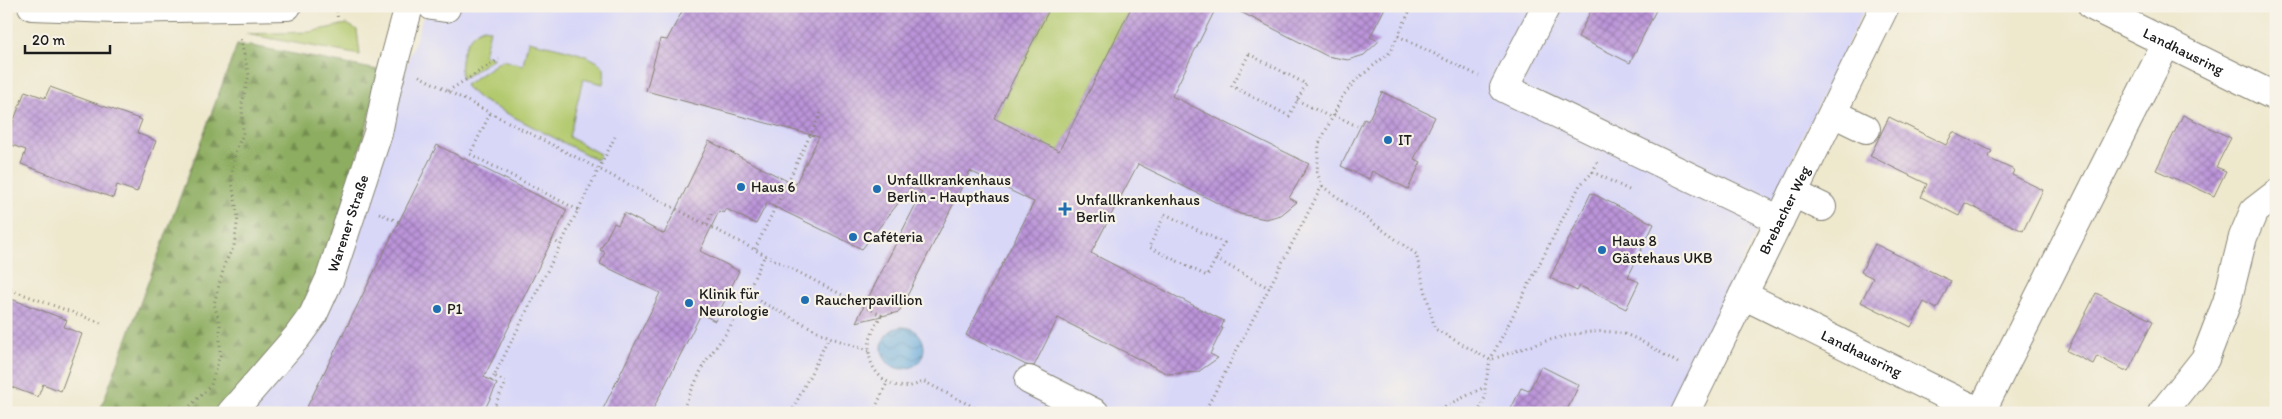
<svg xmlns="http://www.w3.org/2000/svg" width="2282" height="419" viewBox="0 0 2282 419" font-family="Itim,sans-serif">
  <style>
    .built { fill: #d8d7f8 }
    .green { fill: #b2c96d; stroke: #677244 }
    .forest { fill: url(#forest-firs); stroke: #54643e }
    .water { fill: url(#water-waves); stroke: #42637c }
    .building { fill: url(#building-cross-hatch) }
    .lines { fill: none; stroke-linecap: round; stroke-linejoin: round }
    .minor-casing { stroke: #858274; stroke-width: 30 }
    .path { stroke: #858274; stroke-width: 3; stroke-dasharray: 1 4; stroke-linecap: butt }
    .minor { stroke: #fff; stroke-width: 28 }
    .poi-dot { fill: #1f6fb2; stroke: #f7f3e8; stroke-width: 2 }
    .labels { text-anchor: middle; stroke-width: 4.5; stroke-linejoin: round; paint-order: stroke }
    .street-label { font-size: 15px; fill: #1c1c1c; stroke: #f7f3e8 }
    .poi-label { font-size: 15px; fill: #1c1c1c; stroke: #f7f3e8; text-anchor: start }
  </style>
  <defs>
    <pattern id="forest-firs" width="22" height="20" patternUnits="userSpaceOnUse" patternTransform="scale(1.25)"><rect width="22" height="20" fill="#8dad60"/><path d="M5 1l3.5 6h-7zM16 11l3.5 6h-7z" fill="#728c4e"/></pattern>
    <pattern id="water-waves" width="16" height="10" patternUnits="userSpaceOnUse" patternTransform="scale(1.25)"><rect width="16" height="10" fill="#67aadc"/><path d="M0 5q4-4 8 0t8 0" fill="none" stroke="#548ab2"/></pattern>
    <pattern id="building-cross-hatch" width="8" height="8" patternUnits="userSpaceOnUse" patternTransform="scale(1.25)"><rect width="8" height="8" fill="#bb94d9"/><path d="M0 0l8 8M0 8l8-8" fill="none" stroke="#9778af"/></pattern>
  </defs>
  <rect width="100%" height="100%" fill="#f7f3e8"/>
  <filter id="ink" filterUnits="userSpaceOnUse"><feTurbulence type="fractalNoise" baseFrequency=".02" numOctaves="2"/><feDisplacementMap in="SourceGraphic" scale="10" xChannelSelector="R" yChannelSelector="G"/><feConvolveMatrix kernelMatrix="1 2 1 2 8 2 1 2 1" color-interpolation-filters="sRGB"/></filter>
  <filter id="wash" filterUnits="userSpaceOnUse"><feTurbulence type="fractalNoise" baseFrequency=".0096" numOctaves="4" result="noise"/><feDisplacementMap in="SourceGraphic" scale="20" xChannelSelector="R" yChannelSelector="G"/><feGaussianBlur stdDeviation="1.12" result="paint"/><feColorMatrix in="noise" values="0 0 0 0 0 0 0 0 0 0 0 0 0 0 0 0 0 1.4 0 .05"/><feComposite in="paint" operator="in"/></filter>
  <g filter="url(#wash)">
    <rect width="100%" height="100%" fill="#eee8cd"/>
    <polygon class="built" points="427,6 1866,6 1669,413 221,413 391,110"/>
    <g class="green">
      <polygon points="1051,6 1132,6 1056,158 991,125"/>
      <polygon points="347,24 357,30 360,55 246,34 309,32"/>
      <path d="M484 28 490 30 484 55 494 58 462 79C457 62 465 33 484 28Z"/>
      <path d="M528 41C544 45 599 54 604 69 605 73 604 79 603 84L583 79 569 137 600 154 597 160 481 100 466 87 465 85 502 60 523 65Z"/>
    </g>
    <polygon class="forest" points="237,45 252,46 378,70 373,104 322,279 291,336 221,413 99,413"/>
    <circle class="water" cx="903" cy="348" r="21"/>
    <g id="blocks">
      <g class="building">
        <polygon points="685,6 1051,6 994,118 1059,151 1132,6 1217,6 1172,96 1309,164 1289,198 1297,202 1281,215 1266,219 1240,214 1138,164 1091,253 1224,321 1221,328 1223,328 1210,354 1218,358 1198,372 1168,374 1058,318 1034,366 1026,365 966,335 1034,202 970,171 899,312 856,322 922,192 912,186 862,249 767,203 756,224 726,209 723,213 719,211 700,251 739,271 715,321 701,314 651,413 601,413 660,293 600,264 605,252 600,250 614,223 618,225 624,213 664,234 709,141 795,185 819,137 646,91 660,39 667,40"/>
        <polygon points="1229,6 1386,6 1370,37 1379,41 1364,55 1348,60 1327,56"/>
        <polygon points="1593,6 1658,6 1630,63 1578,37"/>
        <polygon points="50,87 142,120 137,133 156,141 137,192 117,185 113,198 21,164 26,150 6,143 6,141 25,91 45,98"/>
        <polygon points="1382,92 1435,117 1414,159 1421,162 1408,189 1372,171 1369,179 1341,166 1364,119 1368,121"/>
        <polygon points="2183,115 2231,138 2216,167 2226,171 2214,196 2156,170"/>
        <polygon points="1889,117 1946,145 1953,132 1992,151 1988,158 2014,170 2012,175 2043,190 2023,231 1965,203 1959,216 1921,197 1927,184 1870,156"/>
        <polygon points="437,145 567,210 484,377 497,384 483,413 304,413"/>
        <polygon points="1591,193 1654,224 1628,277 1639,282 1626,309 1580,286 1577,291 1550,278"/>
        <polygon points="1875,244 1951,281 1937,309 1924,302 1911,327 1861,302 1873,278 1861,272"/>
        <polygon points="2096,293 2153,321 2128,372 2097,356 2093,364 2067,351"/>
        <polygon points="6,297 67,320 64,327 82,334 61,391 43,384 38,397 6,385"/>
        <polygon points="1541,366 1579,385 1567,410 1573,413 1509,413 1521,388 1529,391"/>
      </g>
    </g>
  </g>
  <g filter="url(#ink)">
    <use href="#blocks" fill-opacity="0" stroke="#858274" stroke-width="1"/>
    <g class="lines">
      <g class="minor-casing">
        <g id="minor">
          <polyline points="32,6 115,9 287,6"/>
          <polyline points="432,6 446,8"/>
          <polyline points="1546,6 1504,88 1780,220"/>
          <path id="s1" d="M2092 6 2276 97"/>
          <polyline points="1833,113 1866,129"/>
          <polyline points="1793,193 1822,207"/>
          <path id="s2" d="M1743 295 1982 413"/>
          <polyline points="1029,380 1095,413"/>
          <polyline points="1981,412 2167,42"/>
          <path id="s3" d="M231 413 297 337 313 315 330 278 378 133 387 88 409 6"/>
          <path id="s4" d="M1685 413 1885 6"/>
          <polyline points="2162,413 2205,359 2227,302 2243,237 2254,211 2276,194"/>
        </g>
      </g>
      <g class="path">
        <polyline points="336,6 338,21"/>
        <polyline points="1398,36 1412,6"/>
        <polygon points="1249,54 1306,84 1289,116 1232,86"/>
        <path d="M419 76 881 315C875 327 868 338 869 352 871 379 900 396 923 381L985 413"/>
        <polyline points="448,91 499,59"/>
        <polyline points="1297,100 1332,118"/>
        <polyline points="490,114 470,154 578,210"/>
        <polyline points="1334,115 1357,126"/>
        <polyline points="1597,162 1593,172 1631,191"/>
        <path d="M1322 186 1416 254 1435 329 1490 360C1527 347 1584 324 1624 334 1639 338 1664 355 1678 363"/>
        <polyline points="379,213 399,222"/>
        <polygon points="1165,214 1224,243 1207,276 1149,247"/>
        <polyline points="707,224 712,212"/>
        <polyline points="552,240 560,244"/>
        <polyline points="755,249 821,113"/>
        <polyline points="1216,259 1269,288"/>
        <polyline points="6,288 101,323"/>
        <polyline points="746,294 829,337 869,351"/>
        <polyline points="491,381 494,376"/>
        <polyline points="495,406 508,413"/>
        <polyline points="183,413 211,385 220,355 220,324 214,304 225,263 234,246 238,217 231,177 236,149 243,135 242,104 249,75 240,38"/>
        <polyline points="491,413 506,382 494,376 615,137"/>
        <polyline points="681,413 705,362 730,328 765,255"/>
        <polyline points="791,413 829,337"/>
        <polyline points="873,413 887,383"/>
        <polyline points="1204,413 1322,186 1317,172 1319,144 1332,118 1342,97 1356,80 1389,53 1398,36 1479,76"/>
        <polyline points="1431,413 1485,387"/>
        <polyline points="1478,413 1485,398 1485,387 1490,360 1580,185 1593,172"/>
      </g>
      <use href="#minor" class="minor"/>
    </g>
  </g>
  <g class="poi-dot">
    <circle cx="1388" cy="140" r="5"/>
    <circle cx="741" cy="187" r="5"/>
    <circle cx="877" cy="189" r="5"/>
    <path d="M1062.5 201.5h5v5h5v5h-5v5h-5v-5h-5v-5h5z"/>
    <circle cx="853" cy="237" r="5"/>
    <circle cx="1602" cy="250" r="5"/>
    <circle cx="805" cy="300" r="5"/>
    <circle cx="689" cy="303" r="5"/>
    <circle cx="437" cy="309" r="5"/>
  </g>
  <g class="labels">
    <g class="street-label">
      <text dy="5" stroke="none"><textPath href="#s1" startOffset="102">Landhausring</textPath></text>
      <text dy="5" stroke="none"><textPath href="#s4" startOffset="226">Brebacher Weg</textPath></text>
      <text dy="5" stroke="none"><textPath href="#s3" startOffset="226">Warener Straße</textPath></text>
      <text dy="5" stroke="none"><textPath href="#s2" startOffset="132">Landhausring</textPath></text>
    </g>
    <g class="poi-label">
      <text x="1398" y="145">IT</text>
      <text x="887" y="185">Unfallkrankenhaus<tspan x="887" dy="17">Berlin - Haupthaus</tspan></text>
      <text x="751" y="192">Haus 6</text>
      <text x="1076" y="205">Unfallkrankenhaus<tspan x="1076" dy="17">Berlin</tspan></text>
      <text x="863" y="242">Caféteria</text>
      <text x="1612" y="246">Haus 8<tspan x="1612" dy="17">Gästehaus UKB</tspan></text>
      <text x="699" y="299">Klinik für<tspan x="699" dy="17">Neurologie</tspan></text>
      <text x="815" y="305">Raucherpavillion</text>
      <text x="447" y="314">P1</text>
    </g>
  </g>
  <rect width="2282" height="419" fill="none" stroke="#f7f3e8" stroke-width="25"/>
  <path d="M25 45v8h85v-8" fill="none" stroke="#1c1c1c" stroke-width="2.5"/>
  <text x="32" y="45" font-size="15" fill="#1c1c1c" stroke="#f7f3e8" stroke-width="4" paint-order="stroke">20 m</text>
</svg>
